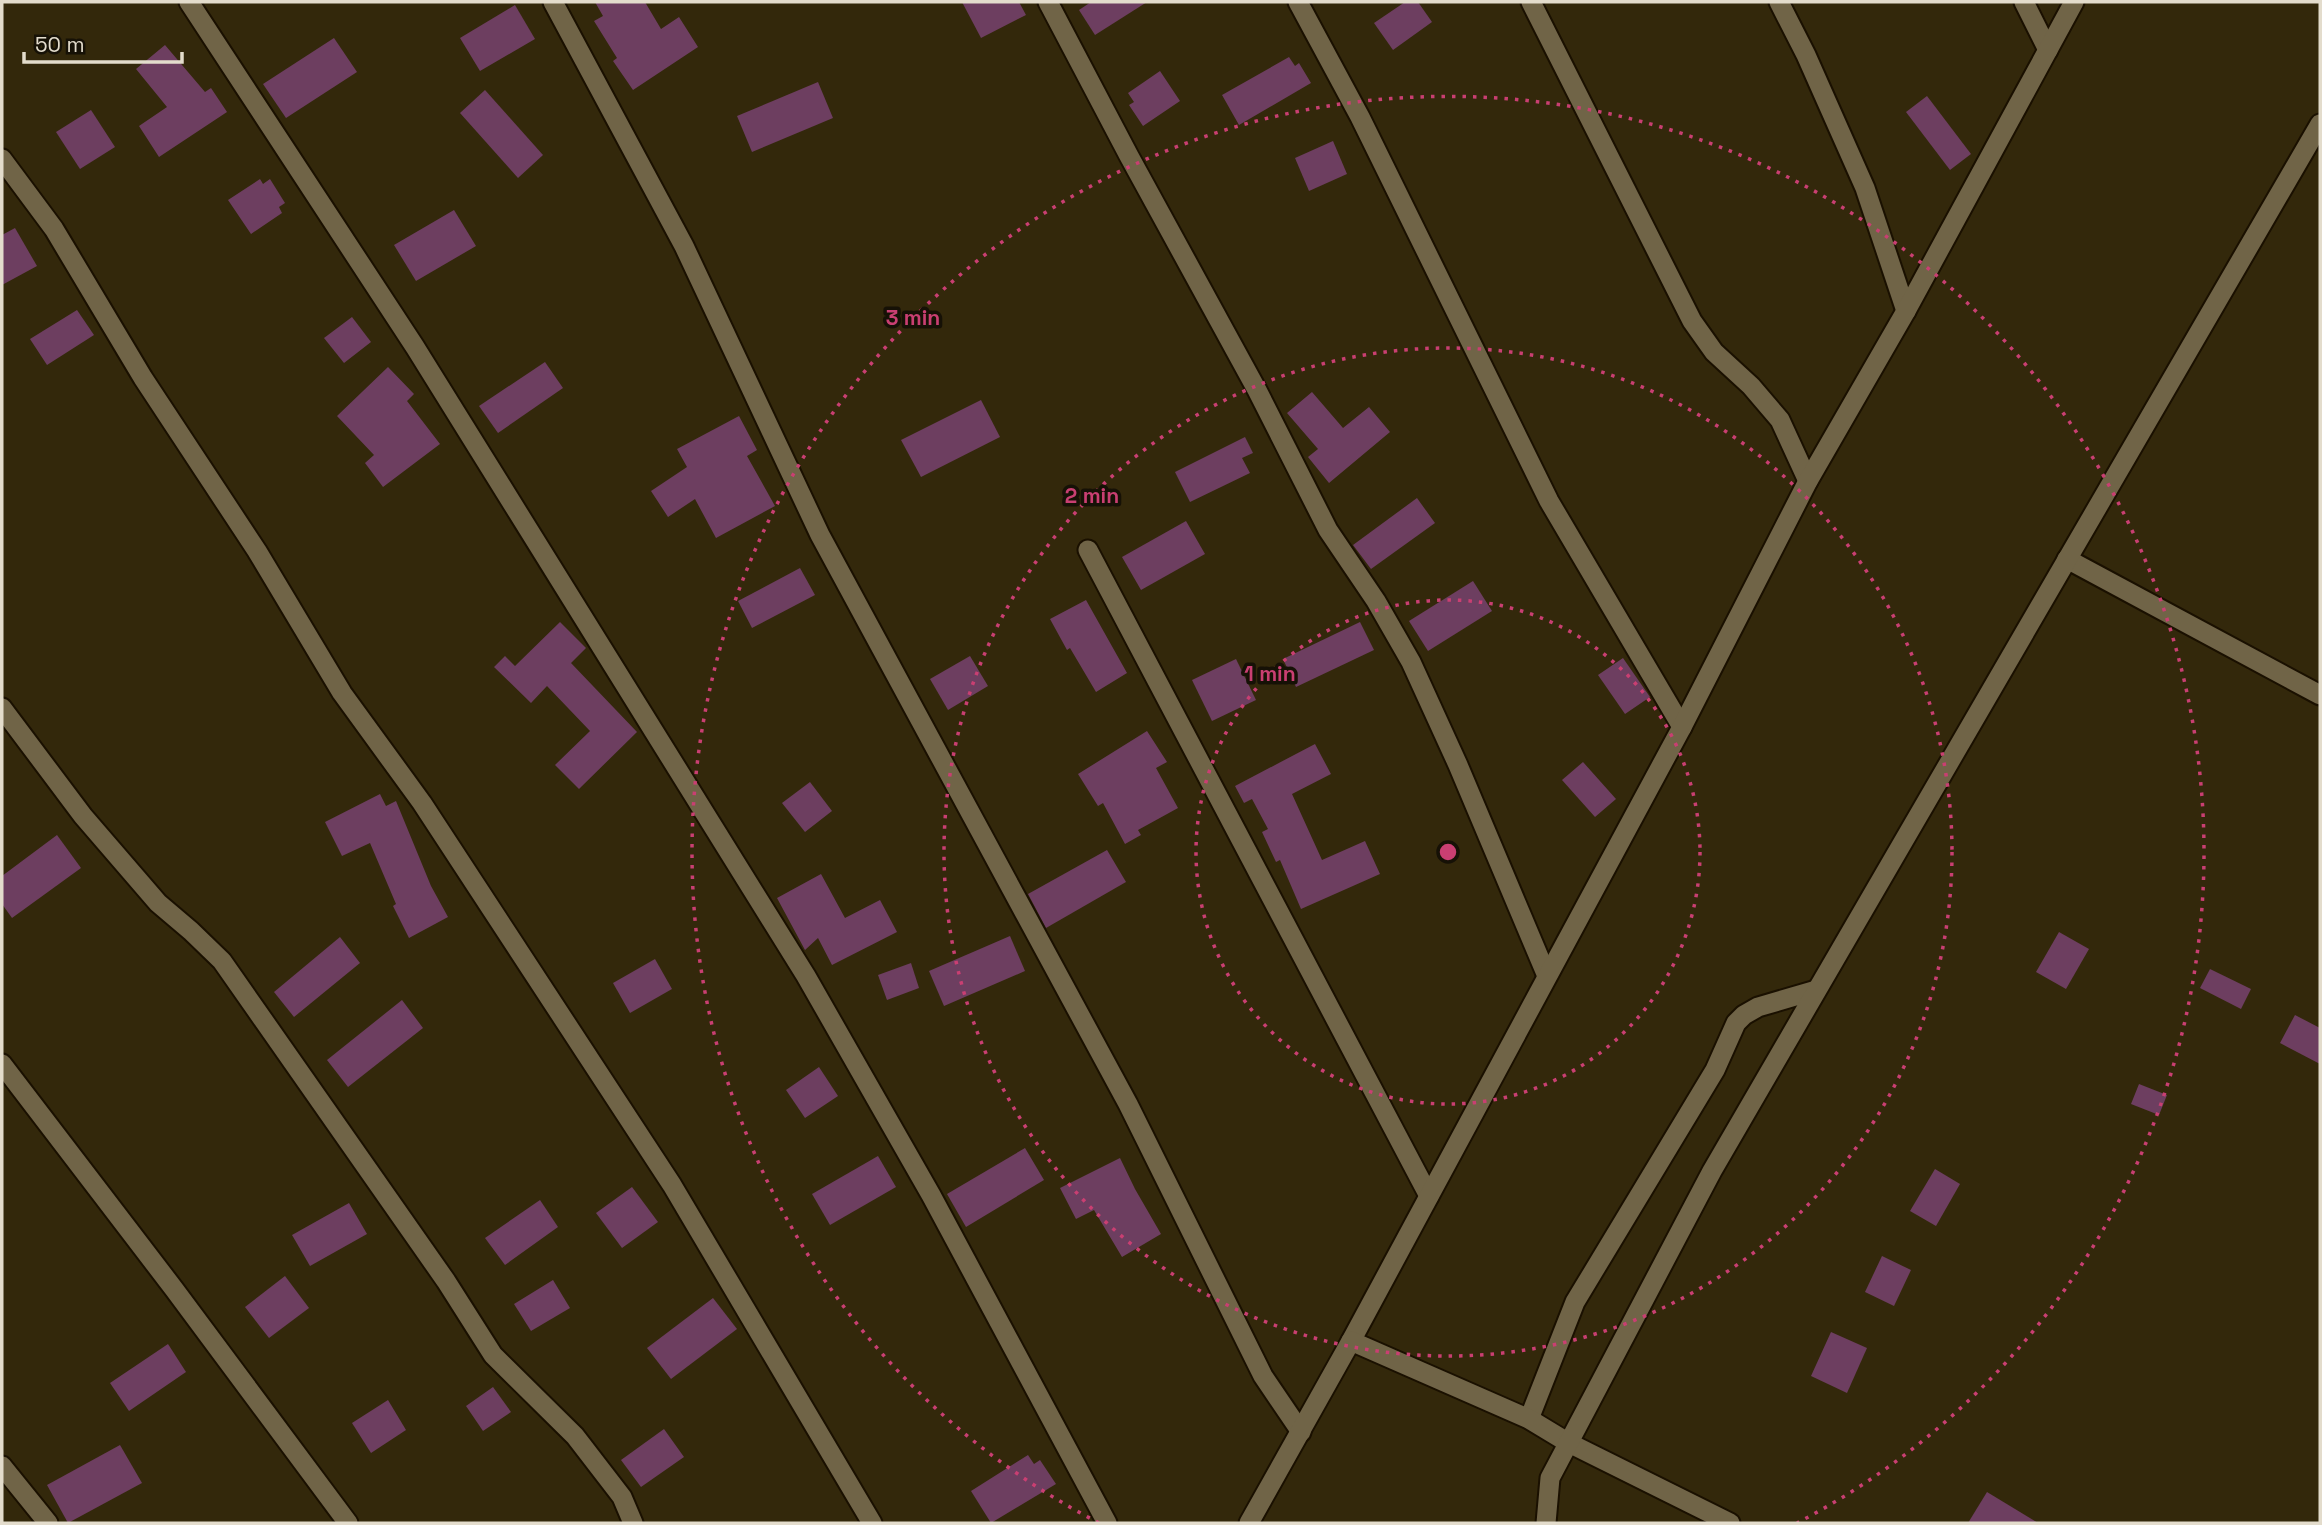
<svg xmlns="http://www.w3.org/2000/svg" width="2322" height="1525" viewBox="0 0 2322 1525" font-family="'Space Grotesk',sans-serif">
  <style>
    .building { fill: #6d3e60 }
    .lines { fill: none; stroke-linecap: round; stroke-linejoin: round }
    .street-casing { stroke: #1a1000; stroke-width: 23 }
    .street { stroke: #706447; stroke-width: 19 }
    .ring { fill: none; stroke: #c93f72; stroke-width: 3.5; stroke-dasharray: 3.5 7 }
    .centre { fill: #c93f72; stroke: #161106; stroke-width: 3.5 }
    .ring-label { font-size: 21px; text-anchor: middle; font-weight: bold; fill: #c93f72; stroke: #161106; stroke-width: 7; stroke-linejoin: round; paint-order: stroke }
  </style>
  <rect width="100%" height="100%" fill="#33280b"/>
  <g class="building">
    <polygon points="595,2 645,2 661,29 679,17 698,47 633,90 613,61 617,58 594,21 603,16"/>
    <polygon points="962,2 1019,2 1026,15 981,38"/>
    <polygon points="1091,2 1147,2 1095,35 1079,10"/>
    <polygon points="1405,2 1418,2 1432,22 1393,50 1374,23"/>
    <polygon points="515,5 535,39 480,71 460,38"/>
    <polygon points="334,38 357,72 286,118 263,84"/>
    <polygon points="165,45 205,92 211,88 227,112 159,157 139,126 167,107 136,69"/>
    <polygon points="1289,57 1295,66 1299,63 1311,83 1239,125 1222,95"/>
    <polygon points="1160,71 1180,101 1143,126 1129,105 1134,102 1128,93"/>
    <polygon points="818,82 833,118 752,152 737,116"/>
    <polygon points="485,90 543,155 518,178 460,113"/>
    <polygon points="1927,96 1971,154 1950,170 1906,112"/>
    <polygon points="91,110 115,147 80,169 56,132"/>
    <polygon points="1333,141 1347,174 1309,191 1295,158"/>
    <polygon points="260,179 263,184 270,179 285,203 279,207 282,213 251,234 228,200"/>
    <polygon points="454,210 476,246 416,281 394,245"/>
    <polygon points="15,228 37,266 2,285 2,235"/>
    <polygon points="77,310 94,335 47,365 30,339"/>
    <polygon points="352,317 371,342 344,363 324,338"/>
    <polygon points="545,362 563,388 498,433 479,406"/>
    <polygon points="388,367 414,394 407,401 440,444 383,487 365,463 374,455 337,416"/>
    <polygon points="1312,392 1343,428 1369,407 1390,432 1329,483 1308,457 1318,449 1287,413"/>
    <polygon points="981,400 1000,437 921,477 901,440"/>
    <polygon points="739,416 757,450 747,456 775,506 716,538 695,499 668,517 651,491 687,467 677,449"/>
    <polygon points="1245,437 1253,453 1242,458 1250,473 1190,502 1175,472"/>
    <polygon points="1417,498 1435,523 1371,569 1353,545"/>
    <polygon points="1186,521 1205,554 1141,590 1122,557"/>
    <polygon points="800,568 815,595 752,628 738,601"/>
    <polygon points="1473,581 1492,611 1428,651 1409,621"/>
    <polygon points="1086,600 1127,673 1096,692 1070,648 1067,650 1050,619"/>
    <polygon points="560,622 586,648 571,663 637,732 579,789 555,765 590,731 547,686 531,703 494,667 505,656 515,666"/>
    <polygon points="1360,622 1374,650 1296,687 1283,659"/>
    <polygon points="970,656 988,686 948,710 930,679"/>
    <polygon points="1623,658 1650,697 1625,714 1598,675"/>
    <polygon points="1236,659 1256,700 1212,721 1192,680"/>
    <polygon points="1147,731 1167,762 1156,768 1178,808 1138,830 1141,835 1125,844 1103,803 1098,806 1078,774"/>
    <polygon points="1315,744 1331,774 1292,794 1322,860 1365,841 1380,874 1301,909 1280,860 1276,862 1262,832 1268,829 1252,799 1244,803 1235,786"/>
    <polygon points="1583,762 1616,799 1595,817 1562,780"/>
    <polygon points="810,782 832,811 805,832 782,803"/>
    <polygon points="380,794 386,806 396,801 431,886 448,917 409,938 393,906 396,904 370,843 342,856 325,822"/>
    <polygon points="57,835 81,868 12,918 2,904 2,876"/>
    <polygon points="1107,850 1126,882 1046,928 1028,894"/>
    <polygon points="821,874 845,918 880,900 897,932 832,965 818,938 805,950 777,898"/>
    <polygon points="2059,932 2089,949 2066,989 2036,972"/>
    <polygon points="1010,936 1025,971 944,1006 929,971"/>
    <polygon points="340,937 360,963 294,1017 274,992"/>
    <polygon points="655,959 672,989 630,1013 613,983"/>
    <polygon points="911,963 919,988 887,1000 878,975"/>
    <polygon points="2210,969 2251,989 2241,1009 2200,988"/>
    <polygon points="402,1000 423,1028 348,1087 327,1060"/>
    <polygon points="2295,1015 2320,1028 2320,1064 2280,1043"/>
    <polygon points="819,1067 838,1096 805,1118 786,1090"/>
    <polygon points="2139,1084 2167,1095 2159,1115 2131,1104"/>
    <polygon points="1025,1148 1044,1180 966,1227 947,1194"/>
    <polygon points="878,1156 896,1187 830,1225 812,1194"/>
    <polygon points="1120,1158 1135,1189 1161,1234 1122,1257 1094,1210 1076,1219 1060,1188"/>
    <polygon points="1935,1169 1960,1184 1936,1226 1910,1211"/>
    <polygon points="632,1187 658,1222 622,1248 596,1213"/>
    <polygon points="540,1200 558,1227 505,1265 485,1238"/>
    <polygon points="349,1203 367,1234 310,1266 292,1235"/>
    <polygon points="1882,1256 1911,1270 1894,1306 1865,1292"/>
    <polygon points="285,1276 309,1308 269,1338 245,1307"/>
    <polygon points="553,1280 570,1308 531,1331 514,1304"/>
    <polygon points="713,1298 737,1329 671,1379 647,1348"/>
    <polygon points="1831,1332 1867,1348 1847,1393 1811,1376"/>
    <polygon points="168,1344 186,1372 129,1411 110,1383"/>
    <polygon points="493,1387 511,1412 483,1431 466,1406"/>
    <polygon points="388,1400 406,1430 371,1453 352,1423"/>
    <polygon points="664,1429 684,1457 641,1487 621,1460"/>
    <polygon points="120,1445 142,1483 68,1523 47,1485"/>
    <polygon points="1028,1455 1034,1464 1040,1460 1056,1484 991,1523 971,1491"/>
    <polygon points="1987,1492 2038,1523 1968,1523"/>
  </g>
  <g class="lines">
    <g class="street-casing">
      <g id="street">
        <polyline points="189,2 415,347 806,976 931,1195 1107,1523"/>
        <polyline points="553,2 684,246 820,535 1128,1104 1263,1376 1301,1432"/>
        <polyline points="1048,2 1129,156 1257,390 1328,530 1376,601 1411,662 1458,765 1547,976"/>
        <polyline points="1298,2 1360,117 1549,501 1682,727"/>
        <polyline points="1531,2 1692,321 1714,352 1751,386 1780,420 1808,481"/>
        <polyline points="1779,2 1806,55 1865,188 1906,311"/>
        <polyline points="2024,2 2048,50"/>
        <polyline points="2,159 54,229 143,378 257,551 342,693 422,803 672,1185 872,1523"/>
        <polyline points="1088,550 1429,1196"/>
        <polyline points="2067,559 2320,695"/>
        <polyline points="2,708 83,816 158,903 191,931 222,961 446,1281 493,1355 575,1436 622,1497 633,1523"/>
        <polyline points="2,1064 174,1289 348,1523"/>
        <polyline points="1351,1341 1682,727 1808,481 1906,311 2074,2"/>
        <polyline points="1529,1419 1575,1302 1715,1070 1736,1023 1744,1015 1758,1007 1816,990"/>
        <polyline points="2,1466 48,1523"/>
        <polyline points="1249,1523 1351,1341 1529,1419 1567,1442 1730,1523"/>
        <polyline points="1546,1523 1550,1478 1712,1171 2320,124"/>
      </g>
    </g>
    <use href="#street" class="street"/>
  </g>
  <g class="ring">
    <circle cx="1448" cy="852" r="252"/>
    <circle cx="1448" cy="852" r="504"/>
    <path d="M1099 1523A756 756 0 1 1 1797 1523"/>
  </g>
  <circle cx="1448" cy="852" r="10" class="centre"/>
  <g class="ring-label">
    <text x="913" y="325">3 min</text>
    <text x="1092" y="503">2 min</text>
    <text x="1270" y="681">1 min</text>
  </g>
  <rect width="2322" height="1525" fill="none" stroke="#e3dccc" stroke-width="7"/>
  <path d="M24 52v10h158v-10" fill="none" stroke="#e3dccc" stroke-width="3.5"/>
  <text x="35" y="52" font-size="21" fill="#e3dccc" stroke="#161106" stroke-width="5" paint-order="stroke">50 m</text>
</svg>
